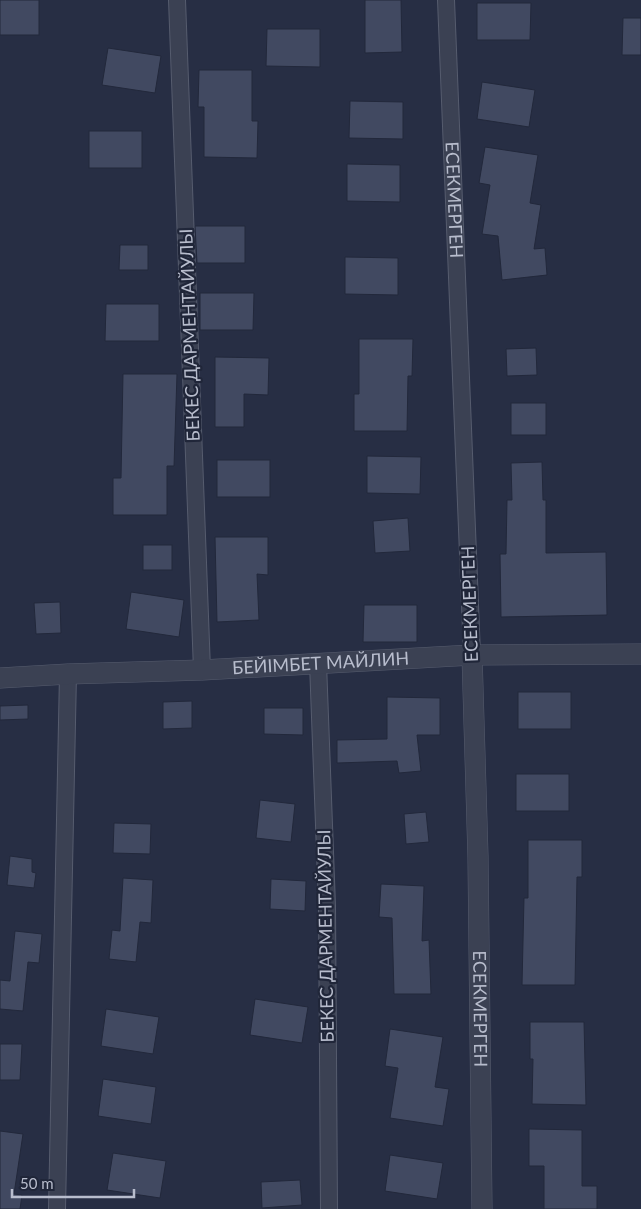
<svg xmlns="http://www.w3.org/2000/svg" width="641" height="1209" viewBox="0 0 641 1209" font-family="Lato,sans-serif">
  <style>
    .building { fill: #414961; stroke: #22283b }
    .lines { fill: none; stroke-linecap: round; stroke-linejoin: round }
    .minor-casing { stroke: #565c6e; stroke-width: 18 }
    .tertiary-casing { stroke: #565c6e; stroke-width: 21 }
    .minor { stroke: #3b4153; stroke-width: 16 }
    .tertiary { stroke: #3b4153; stroke-width: 20 }
    .labels { text-anchor: middle; stroke-width: 4.5; stroke-linejoin: round; paint-order: stroke }
    .street-label { font-size: 18px; fill: #b8bdcd; stroke: #202639 }
  </style>
  <rect width="100%" height="100%" fill="#272e44"/>
  <g class="building">
    <rect x="0" y="0" width="39" height="35"/>
    <polygon points="365,0 401,0 402,52 365,53"/>
    <polygon points="477,3 531,3 530,40 477,40"/>
    <polygon points="623,18 641,18 641,55 622,55"/>
    <polygon points="267,29 320,29 320,67 266,66"/>
    <polygon points="108,48 161,56 155,93 102,85"/>
    <polygon points="199,70 252,70 252,121 258,121 257,158 204,157 204,107 198,107"/>
    <polygon points="482,82 535,90 529,127 477,119"/>
    <polygon points="350,101 403,102 403,139 349,138"/>
    <rect x="89" y="131" width="53" height="37"/>
    <polygon points="485,147 538,155 530,203 541,205 534,249 545,248 547,275 502,280 498,236 482,234 490,185 479,183"/>
    <polygon points="347,164 400,165 400,202 347,201"/>
    <polygon points="195,226 245,226 245,263 197,263"/>
    <polygon points="120,245 148,245 148,270 119,270"/>
    <polygon points="345,257 398,258 398,295 345,294"/>
    <polygon points="200,293 254,293 253,330 200,330"/>
    <polygon points="106,304 159,304 159,341 105,341"/>
    <polygon points="359,339 413,339 412,376 408,376 407,431 354,431 354,394 359,394"/>
    <polygon points="536,348 537,375 507,376 506,349"/>
    <polygon points="215,357 269,358 268,395 244,394 244,427 215,427"/>
    <polygon points="123,374 177,374 174,466 167,466 167,515 113,515 113,478 121,478"/>
    <rect x="511" y="403" width="35" height="32"/>
    <polygon points="367,456 421,457 420,494 367,493"/>
    <rect x="217" y="460" width="53" height="37"/>
    <polygon points="542,462 543,500 546,500 546,553 606,552 607,615 501,617 500,554 506,554 507,500 512,500 511,463"/>
    <polygon points="408,518 410,551 375,553 373,521"/>
    <polygon points="215,537 268,537 268,575 257,574 259,620 217,622"/>
    <rect x="143" y="545" width="29" height="25"/>
    <polygon points="131,592 184,600 179,637 126,629"/>
    <polygon points="60,602 61,633 36,634 34,603"/>
    <polygon points="364,605 417,605 417,642 363,642"/>
    <rect x="518" y="692" width="53" height="37"/>
    <polygon points="387,697 440,698 440,735 417,735 421,771 399,773 397,761 337,763 337,740 387,739"/>
    <polygon points="192,701 192,728 163,729 163,702"/>
    <polygon points="28,705 28,719 0,720 0,706"/>
    <polygon points="264,708 303,708 303,735 264,734"/>
    <rect x="516" y="774" width="53" height="37"/>
    <polygon points="260,800 295,804 291,842 256,838"/>
    <polygon points="426,812 429,842 406,844 404,814"/>
    <polygon points="114,823 151,824 150,854 113,853"/>
    <polygon points="528,840 582,840 582,877 577,877 575,985 522,985 524,898 528,898"/>
    <polygon points="10,856 32,859 32,872 36,873 34,888 7,885"/>
    <polygon points="123,878 153,880 151,923 140,922 136,962 109,959 112,930 120,931"/>
    <polygon points="271,879 306,881 305,911 270,909"/>
    <polygon points="381,884 424,886 422,941 429,940 431,994 394,994 392,918 379,917"/>
    <polygon points="15,931 42,934 39,963 28,962 23,1011 0,1009 0,980 10,981"/>
    <polygon points="255,999 308,1007 302,1043 250,1035"/>
    <polygon points="106,1009 159,1017 153,1054 101,1046"/>
    <polygon points="530,1022 584,1022 586,1105 532,1104 533,1059 530,1059"/>
    <polygon points="390,1029 443,1037 435,1087 449,1089 443,1126 390,1118 398,1068 385,1066"/>
    <polygon points="0,1044 22,1044 20,1080 0,1080"/>
    <polygon points="103,1079 156,1087 151,1124 98,1116"/>
    <polygon points="529,1129 582,1130 582,1186 597,1186 597,1209 544,1209 544,1166 529,1166"/>
    <polygon points="0,1131 23,1134 14,1194 22,1195 20,1209 0,1209"/>
    <polygon points="113,1153 166,1161 160,1198 107,1190"/>
    <polygon points="390,1155 443,1163 437,1199 385,1191"/>
    <polygon points="300,1180 302,1205 262,1208 261,1182"/>
  </g>
  <g class="lines">
    <g class="minor-casing">
      <g id="minor">
        <polyline points="177,0 202,670"/>
        <path id="s1" d="M446 0 472 655"/>
        <polyline points="318,663 327,906 329,1209"/>
        <polyline points="57,1209 68,674"/>
      </g>
    </g>
    <g class="tertiary-casing">
      <g id="tertiary">
        <path id="s2" d="M472 655 478 857 482 1209"/>
        <path id="s3" d="M0 678 68 674 202 670 472 655 641 654"/>
      </g>
    </g>
    <use href="#minor" class="minor"/>
    <use href="#tertiary" class="tertiary"/>
  </g>
  <g class="labels">
    <g class="street-label">
      <text dy="6" stroke="none"><textPath href="#s1" startOffset="200">EСЕКМЕРГЕН</textPath></text>
      <text transform="translate(190 335) rotate(-92)" y="6">БЕКЕС ДАРМЕНТАЙУЛЫ</text>
      <text transform="translate(470 604) rotate(-92)" y="6">EСЕКМЕРГЕН</text>
      <text dy="6" stroke="none"><textPath href="#s3" startOffset="321">БЕЙІМБЕТ МАЙЛИН</textPath></text>
      <text transform="translate(326 936) rotate(-91)" y="6">БЕКЕС ДАРМЕНТАЙУЛЫ</text>
      <text dy="6" stroke="none"><textPath href="#s2" startOffset="354">EСЕКМЕРГЕН</textPath></text>
    </g>
  </g>
  <path d="M12 1189v8h122v-8" fill="none" stroke="#b8bdcd" stroke-width="2.5"/>
  <text x="20" y="1189" font-size="15" fill="#b8bdcd" stroke="#202639" stroke-width="4" paint-order="stroke">50 m</text>
</svg>
